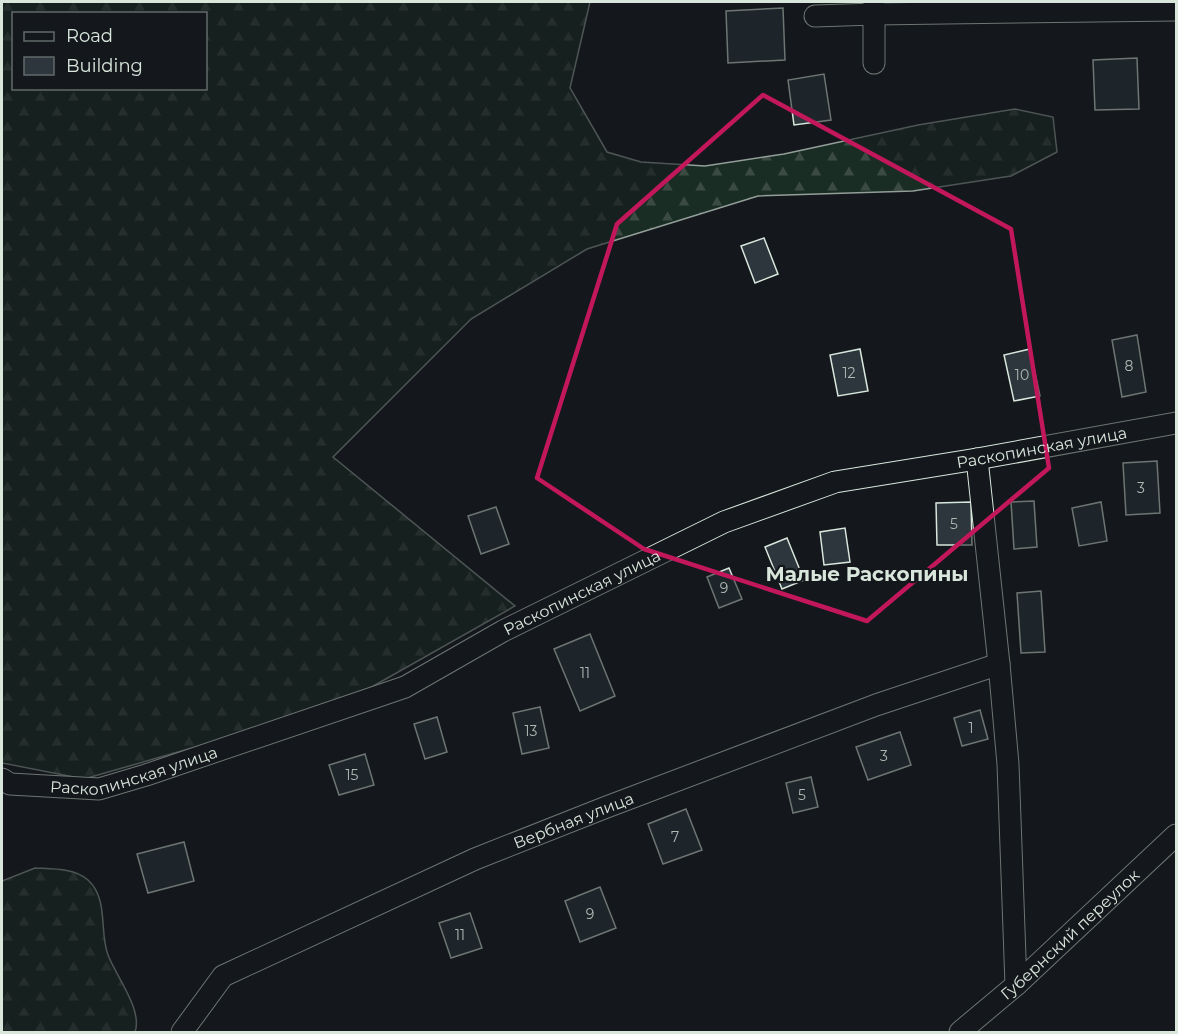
<svg xmlns="http://www.w3.org/2000/svg" width="1178" height="1034" viewBox="0 0 1178 1034" font-family="Montserrat,sans-serif">
  <style>
    .forest { fill: url(#forest-firs); stroke: #939e99; stroke-width: 1.5; fill-rule: evenodd }
    .building { fill: #2c363c; stroke: #d8e6dc; stroke-width: 1.5 }
    .lines { fill: none; stroke-linecap: round; stroke-linejoin: round }
    .street-casing { stroke: #d8e6dc; stroke-width: 23 }
    .street { stroke: #14181c; stroke-width: 21 }
    .marked { fill: none; stroke: #c2185b; stroke-width: 4.5; stroke-linejoin: round }
    .labels { text-anchor: middle; stroke-width: 4.5; stroke-linejoin: round; paint-order: stroke }
    .number-label { font-size: 14px; fill: #adbab4 }
    .street-label { font-size: 16px; fill: #d8e6dc; stroke: #14181c }
    .quarter-label { font-size: 20px; font-weight: bold; fill: #d8e6dc; stroke: #14181c }
  </style>
  <defs>
    <pattern id="forest-firs" width="22" height="20" patternUnits="userSpaceOnUse" patternTransform="scale(1.5)"><rect width="22" height="20" fill="#1a2d24"/><path d="M5 1l3.5 6h-7zM16 11l3.5 6h-7z" fill="#3b4b43"/></pattern>
  </defs>
  <rect width="100%" height="100%" fill="#14181c"/>
  <g class="forest">
    <path d="M2 2H590L570 88 607 152 641 162 705 166 784 154 918 125 1015 109 1053 117 1057 152 1011 176 913 191 758 196 587 249 471 319 333 457 515 606 338 706 84 779 2 763ZM14 14H206V88H14Z"/>
    <path d="M35 868C53 869 74 868 88 880 109 899 99 932 108 955 116 976 143 1010 135 1032H2V881Z"/>
  </g>
  <g class="building">
    <polygon points="783,8 785,60 728,63 726,11"/>
    <polygon points="1137,58 1139,109 1095,110 1093,60"/>
    <polygon points="824,74 831,120 794,125 788,80"/>
    <polygon points="764,238 778,274 755,283 741,246"/>
    <polygon points="1137,335 1146,392 1122,397 1112,340"/>
    <polygon points="860,349 868,391 838,396 830,355"/>
    <polygon points="1030,349 1040,396 1014,401 1004,355"/>
    <polygon points="1157,461 1160,513 1126,515 1123,463"/>
    <polygon points="1034,501 1037,547 1014,549 1011,502"/>
    <polygon points="971,502 972,545 937,545 936,503"/>
    <polygon points="1101,502 1107,541 1079,546 1072,508"/>
    <polygon points="496,507 509,544 481,554 468,516"/>
    <polygon points="845,528 850,562 824,565 820,532"/>
    <polygon points="787,538 804,580 782,589 765,547"/>
    <polygon points="729,568 742,599 719,608 707,577"/>
    <polygon points="1041,591 1045,652 1021,653 1017,593"/>
    <polygon points="590,634 615,696 580,711 554,649"/>
    <polygon points="540,707 549,748 522,754 513,713"/>
    <polygon points="980,710 988,739 962,746 954,718"/>
    <polygon points="437,717 447,752 425,759 414,724"/>
    <polygon points="900,732 911,765 868,780 856,747"/>
    <polygon points="365,754 374,785 339,795 329,765"/>
    <polygon points="811,777 818,807 793,813 786,783"/>
    <polygon points="686,809 702,850 663,864 648,824"/>
    <polygon points="184,842 194,881 148,893 137,854"/>
    <polygon points="600,887 616,928 580,942 565,901"/>
    <polygon points="470,913 482,948 451,958 439,923"/>
  </g>
  <g class="lines">
    <g class="street-casing">
      <g id="street">
        <polyline points="815,16 874,14 1176,10"/>
        <polyline points="874,63 874,2"/>
        <polyline points="977,459 999,664 1008,764 1016,985"/>
        <path id="s1" d="M2 779 10 784 99 789 146 775 405 687 503 631 724 522 835 482 977 459 1176 423"/>
        <path id="s2" d="M182 1032 223 976 475 859 604 808 876 705 999 664"/>
        <path id="s3" d="M960 1032 1016 985 1176 835"/>
      </g>
    </g>
    <use href="#street" class="street"/>
  </g>
  <path d="M0 0H1178V1034H0ZM763 95 1011 229 1049 468 867 621 644 549 537 478 617 224Z" fill="#14181c" fill-opacity=".55" fill-rule="evenodd"/>
  <path class="marked" d="M763 95 1011 229 1049 468 867 621 644 549 537 478 617 224Z"/>
  <g class="labels">
    <g class="number-label">
      <text x="1129" y="371">8</text>
      <text x="849" y="378">12</text>
      <text x="1022" y="380">10</text>
      <text x="1141" y="493">3</text>
      <text x="954" y="529">5</text>
      <text x="724" y="593">9</text>
      <text x="585" y="678">11</text>
      <text x="971" y="733">1</text>
      <text x="531" y="736">13</text>
      <text x="884" y="761">3</text>
      <text x="352" y="780">15</text>
      <text x="802" y="800">5</text>
      <text x="675" y="842">7</text>
      <text x="590" y="919">9</text>
      <text x="460" y="940">11</text>
    </g>
    <g class="street-label">
      <text dy="6" stroke="none"><textPath href="#s1" startOffset="1108">Раскопинская улица</textPath></text>
      <text dy="6" stroke="none"><textPath href="#s1" startOffset="622">Раскопинская улица</textPath></text>
      <text dy="6" stroke="none"><textPath href="#s1" startOffset="136">Раскопинская улица</textPath></text>
      <text dy="6" stroke="none"><textPath href="#s2" startOffset="453">Вербная улица</textPath></text>
      <text dy="6" stroke="none"><textPath href="#s3" startOffset="147">Губернский переулок</textPath></text>
    </g>
    <g class="quarter-label">
      <text x="867" y="581">Малые Раскопины</text>
    </g>
  </g>
  <rect width="1178" height="1034" fill="none" stroke="#d8e6dc" stroke-width="6"/>
  <rect x="12" y="12" width="195" height="78" fill="#14181c" stroke="#626a69" stroke-width="1.5"/>
  <rect x="24" y="32" width="30" height="9" fill="#14181c" stroke="#626a69" stroke-width="1.5"/>
  <text x="66" y="42" font-size="18" fill="#d8e6dc">Road</text>
  <rect x="24" y="57" width="30" height="18" fill="#2c363c" stroke="#626a69" stroke-width="1.5"/>
  <text x="66" y="72" font-size="18" fill="#d8e6dc">Building</text>
</svg>
